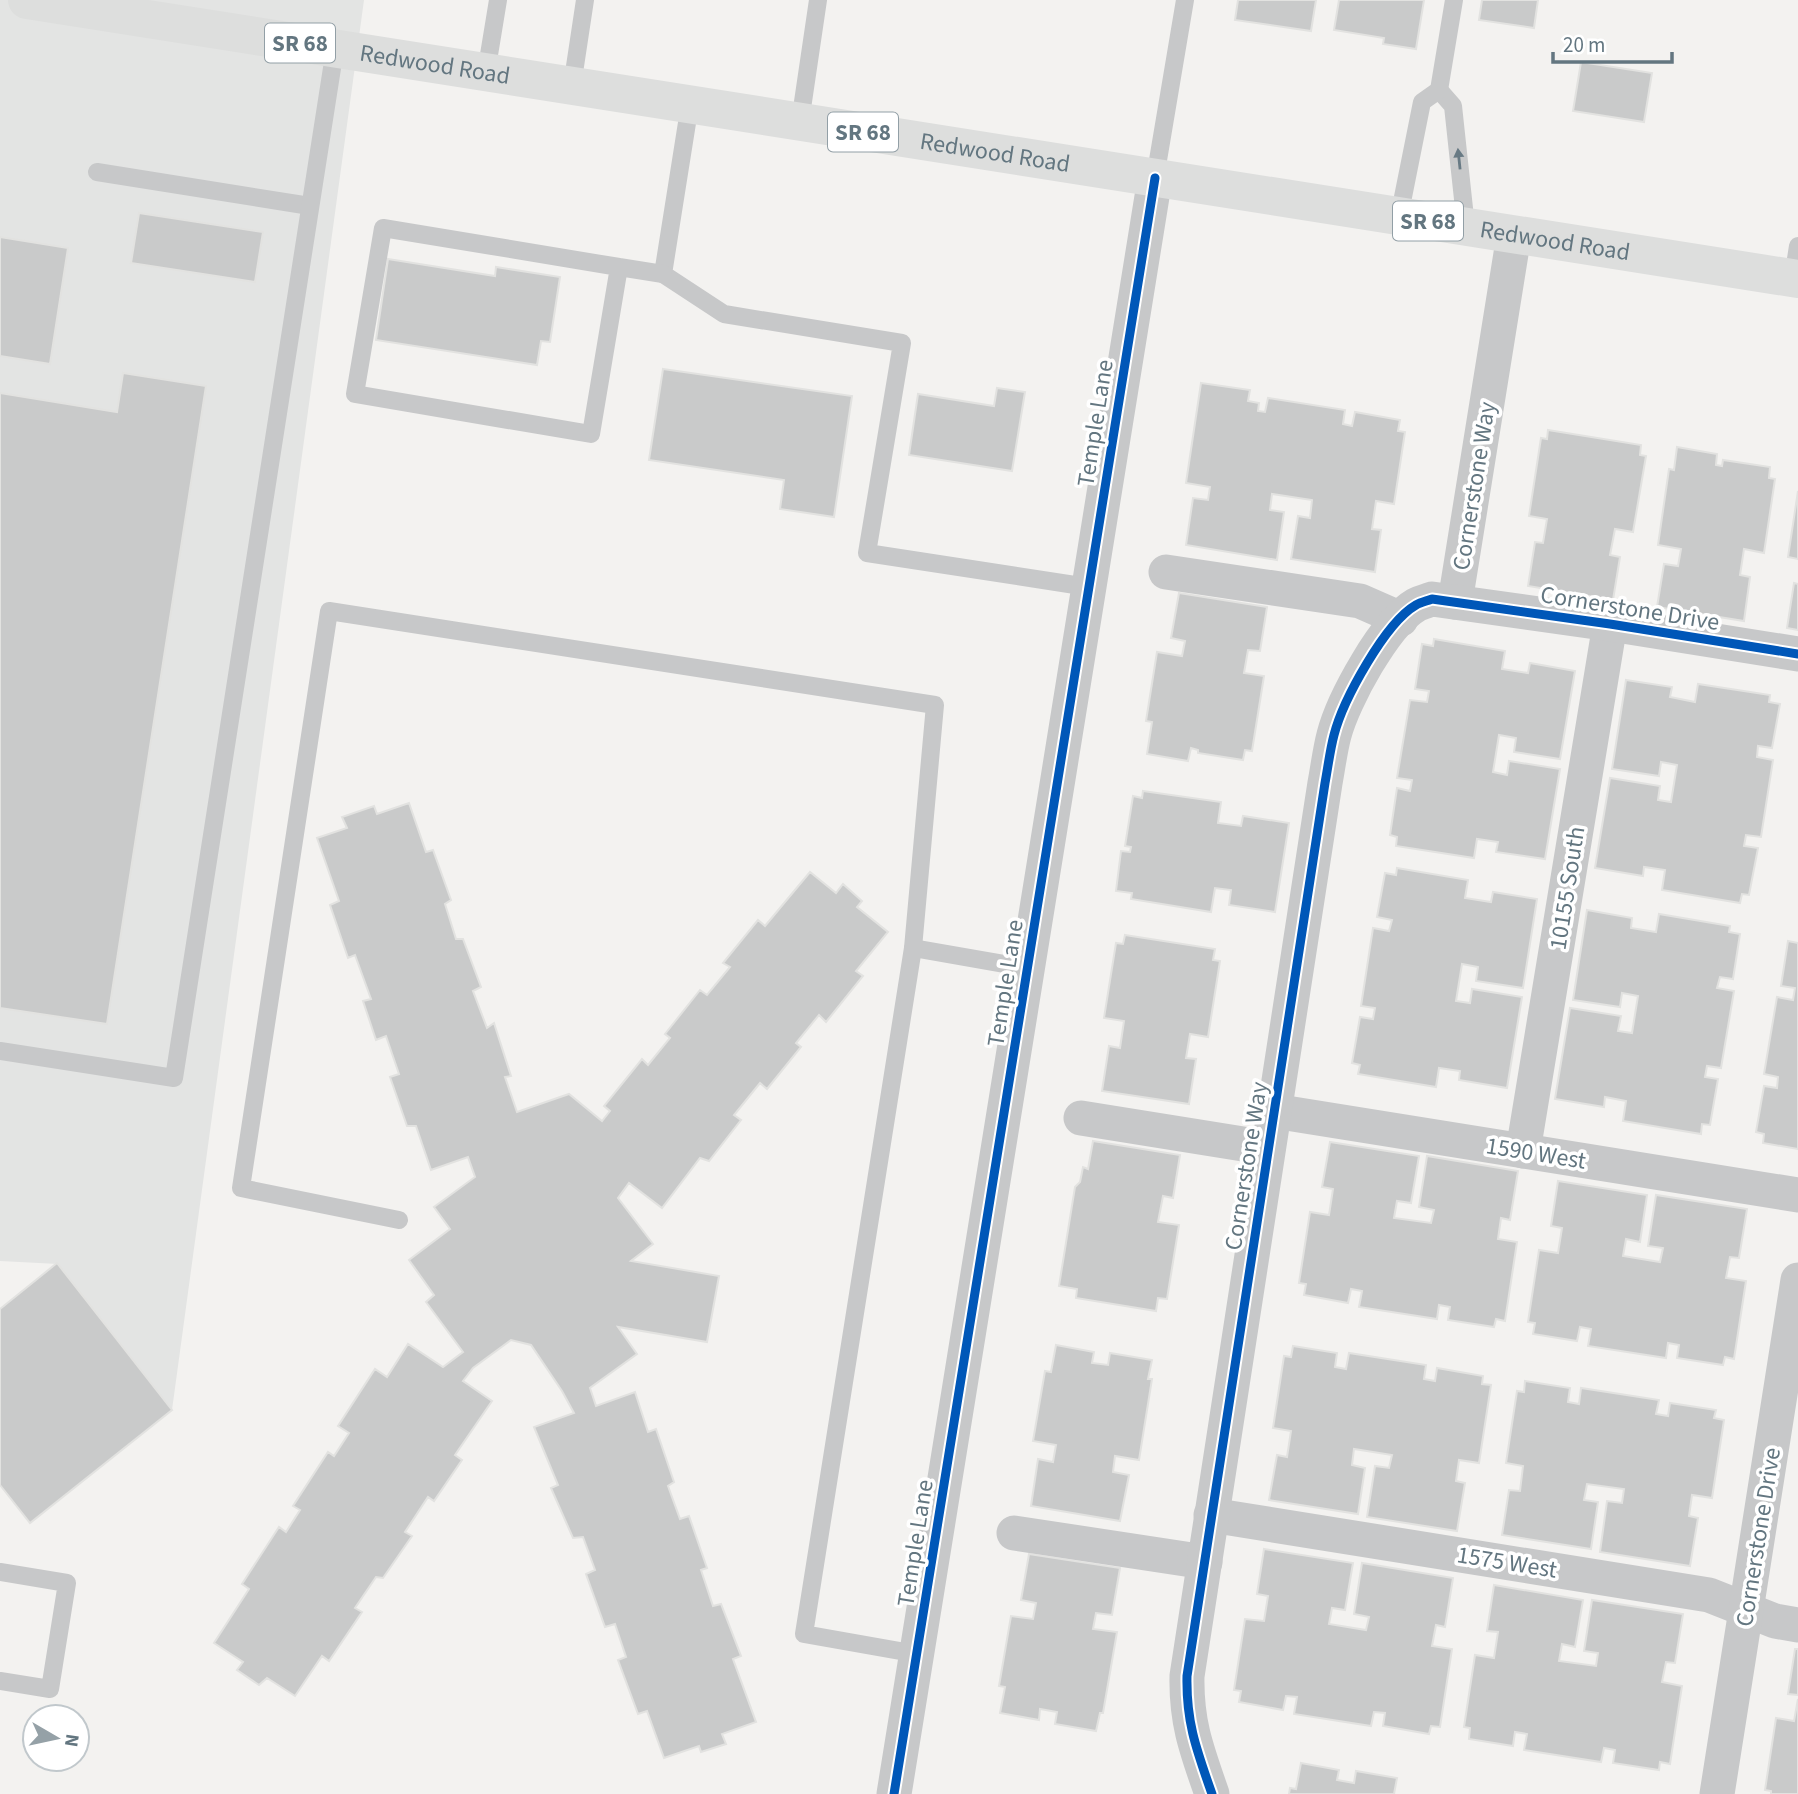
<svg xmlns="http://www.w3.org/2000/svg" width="1798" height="1794" viewBox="0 0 1798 1794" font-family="'Source Sans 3',sans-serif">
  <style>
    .built { fill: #e3e4e3 }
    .building { fill: #c9caca; stroke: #e2e2e0; stroke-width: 2 }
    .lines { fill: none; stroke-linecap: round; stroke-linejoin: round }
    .lane { stroke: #c7c8c9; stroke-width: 18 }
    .street { stroke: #c7c8c9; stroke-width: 35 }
    .primary { stroke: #dddedd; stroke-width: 38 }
    .cycleway-casing { stroke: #fff; stroke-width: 13 }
    .cycleway { stroke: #0057b8; stroke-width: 9 }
    .oneway { fill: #687a84 }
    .labels { text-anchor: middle; stroke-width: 7; stroke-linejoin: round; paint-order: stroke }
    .shield { fill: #fff; stroke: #929fa6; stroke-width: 2 }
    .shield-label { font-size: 23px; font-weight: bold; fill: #637680 }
    .street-label { font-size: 24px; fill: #637680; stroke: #fff }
  </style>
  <rect width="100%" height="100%" fill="#f3f2f0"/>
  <polygon class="built" points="0,0 364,0 172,1410 58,1264 0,1261"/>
  <g class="building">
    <polygon points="1238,0 1316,0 1311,31 1235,20"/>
    <polygon points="1339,0 1424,0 1416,49 1383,44 1384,38 1334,30"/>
    <polygon points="1482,0 1538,0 1534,28 1479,20"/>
    <polygon points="1581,62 1652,73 1644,122 1573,111"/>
    <polygon points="139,213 263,232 255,282 131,263"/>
    <polygon points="0,237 68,248 50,364 0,356"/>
    <polygon points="388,259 495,276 496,267 560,277 550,342 541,341 537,365 376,340"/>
    <polygon points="663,369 852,396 834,517 780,509 784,480 649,460"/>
    <polygon points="123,373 206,386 107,1024 0,1008 0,393 117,412"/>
    <polygon points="1201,383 1250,390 1248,401 1259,403 1258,411 1265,412 1268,398 1345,410 1343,424 1352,426 1355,412 1400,420 1398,431 1405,432 1394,504 1376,501 1372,529 1381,530 1375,572 1291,559 1298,516 1310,518 1312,500 1272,494 1270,510 1284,512 1277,560 1186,545 1193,498 1208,500 1210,487 1186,483"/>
    <polygon points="997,388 1025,392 1012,471 909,455 918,394 994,406"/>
    <polygon points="1548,430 1641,445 1640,455 1646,456 1633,532 1615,529 1610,555 1620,557 1613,600 1528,586 1535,542 1543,543 1547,519 1529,516 1541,438 1547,439"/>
    <polygon points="1677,447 1717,454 1716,465 1722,466 1723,460 1770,467 1769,478 1775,479 1764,553 1744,549 1740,575 1750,577 1744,621 1657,607 1664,564 1678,566 1681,549 1658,545 1669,469 1674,470"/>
    <polygon points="1798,491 1798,559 1788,557"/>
    <polygon points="1794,583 1798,584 1798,630 1787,628"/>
    <polygon points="1179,593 1267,607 1260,651 1248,650 1244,673 1264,676 1252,751 1245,750 1243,760 1198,753 1198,750 1191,748 1188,761 1147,754 1152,722 1146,721 1157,652 1182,656 1185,641 1171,638"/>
    <polygon points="1434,639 1505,651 1502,669 1528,673 1530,663 1575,671 1560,759 1514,752 1516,738 1499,735 1493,772 1507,775 1509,761 1560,769 1545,859 1496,852 1498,842 1477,839 1474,858 1396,846 1397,837 1390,835 1397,788 1410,791 1412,780 1397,778 1410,700 1427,702 1429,691 1415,689 1422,644 1433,646"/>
    <polygon points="1626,680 1672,687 1670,697 1695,702 1698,684 1770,695 1769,702 1780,704 1772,748 1758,746 1757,757 1773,760 1761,837 1746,835 1744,846 1758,848 1749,895 1742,894 1740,903 1662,890 1665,870 1644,867 1643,876 1595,868 1610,778 1660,786 1658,800 1671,802 1677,765 1661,762 1659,776 1612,769"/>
    <polygon points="1143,791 1221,802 1218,823 1241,826 1243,816 1289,823 1275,912 1229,905 1231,890 1215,888 1211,912 1131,899 1132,893 1116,891 1121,851 1130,852 1131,847 1125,846 1133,796 1142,798"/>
    <polygon points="409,803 426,852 433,850 451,900 445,904 456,939 463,939 481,987 473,991 487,1028 494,1023 511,1076 505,1077 517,1112 569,1094 602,1121 610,1111 604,1106 642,1059 648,1065 670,1038 665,1034 700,990 707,995 730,967 723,963 758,920 765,926 810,872 836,893 843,884 862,901 857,907 888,932 856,971 863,976 826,1022 819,1015 796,1043 801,1047 767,1089 760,1083 734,1115 741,1120 709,1161 700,1158 662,1208 629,1183 618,1198 653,1244 631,1261 719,1276 707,1342 618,1327 637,1354 590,1388 596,1406 635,1392 648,1432 656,1429 674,1482 668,1486 680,1519 689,1516 707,1568 701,1570 713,1606 721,1604 741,1656 733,1659 756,1722 722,1734 726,1744 701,1752 699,1746 664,1758 647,1711 638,1714 618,1660 626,1657 615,1624 605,1627 586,1574 595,1570 583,1537 573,1538 551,1488 558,1485 534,1427 574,1413 562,1391 531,1345 511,1340 473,1368 463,1381 492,1401 455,1455 462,1460 434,1501 428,1497 405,1532 412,1536 383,1578 376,1577 355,1608 362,1612 329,1661 322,1656 295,1696 267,1678 259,1685 237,1670 243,1662 214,1643 249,1589 242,1584 279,1527 286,1532 300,1510 293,1506 328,1452 334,1456 349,1433 338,1426 375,1369 387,1377 408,1344 443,1367 463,1352 426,1302 434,1295 409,1260 450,1229 434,1207 475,1177 468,1157 431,1170 416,1126 407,1126 390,1077 399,1074 386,1036 376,1040 363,1001 371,999 355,955 348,958 330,905 339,901 317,838 347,828 342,817 374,806 377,814"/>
    <polygon points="1397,868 1468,880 1465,898 1491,902 1493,892 1537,899 1523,988 1476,981 1478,967 1462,964 1456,1001 1470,1003 1472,989 1522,997 1507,1088 1459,1080 1460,1071 1439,1068 1436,1087 1358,1074 1360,1065 1352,1063 1360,1017 1373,1019 1375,1008 1361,1006 1373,928 1389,931 1392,920 1377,917 1385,873 1396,875"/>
    <polygon points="1587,910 1632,918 1631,928 1656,932 1659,914 1730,926 1729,932 1740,934 1733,979 1720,977 1717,988 1734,991 1721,1068 1707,1066 1705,1077 1718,1079 1710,1125 1702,1124 1701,1134 1623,1121 1626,1101 1605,1097 1604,1107 1555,1099 1570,1008 1621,1016 1618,1031 1632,1033 1638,996 1622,993 1620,1007 1573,1000"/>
    <polygon points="1125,935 1215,949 1213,960 1220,961 1208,1037 1190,1034 1186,1058 1196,1059 1189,1104 1102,1091 1109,1046 1120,1048 1124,1021 1104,1018 1116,943 1123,944"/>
    <polygon points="1788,941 1798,943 1798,1149 1763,1143 1764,1134 1756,1132 1764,1086 1777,1088 1778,1077 1764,1074 1777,997 1793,1000 1795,988 1781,986"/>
    <polygon points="1093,1141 1180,1155 1173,1198 1163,1196 1158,1222 1179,1225 1167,1299 1158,1298 1156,1311 1076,1298 1077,1289 1059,1286 1075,1187 1080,1182 1083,1167 1088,1169"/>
    <polygon points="1330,1142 1419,1156 1411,1203 1397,1201 1394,1218 1431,1223 1434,1210 1419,1207 1427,1156 1518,1171 1510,1220 1501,1218 1498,1239 1517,1242 1505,1321 1496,1319 1494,1327 1448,1320 1450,1307 1439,1305 1437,1319 1359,1307 1362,1291 1351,1289 1348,1303 1304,1295 1306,1284 1299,1283 1310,1212 1329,1215 1333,1189 1322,1187"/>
    <polygon points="1558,1181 1647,1195 1640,1242 1626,1239 1623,1256 1660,1262 1663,1248 1648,1246 1656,1195 1747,1209 1739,1258 1730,1257 1726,1278 1746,1281 1734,1359 1725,1357 1723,1365 1677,1358 1679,1345 1668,1343 1666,1358 1588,1346 1591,1329 1580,1327 1577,1341 1533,1334 1535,1323 1528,1322 1539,1250 1558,1253 1562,1228 1551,1226"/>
    <polygon points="57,1263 172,1410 30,1523 0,1485 0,1309"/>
    <polygon points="1056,1345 1094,1352 1092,1363 1108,1365 1110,1353 1152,1360 1148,1379 1152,1379 1139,1460 1115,1456 1113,1472 1129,1475 1120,1521 1031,1506 1038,1459 1053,1462 1056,1445 1033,1441 1045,1371 1051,1372"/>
    <polygon points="1293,1346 1337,1353 1335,1367 1346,1369 1349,1353 1426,1365 1424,1379 1435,1381 1437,1368 1483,1376 1482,1384 1491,1385 1479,1463 1459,1460 1456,1481 1465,1483 1457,1531 1367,1517 1375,1466 1389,1468 1392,1455 1354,1449 1352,1465 1365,1468 1358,1514 1269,1500 1277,1455 1287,1457 1291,1431 1273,1428 1284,1356 1291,1357"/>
    <polygon points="1525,1381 1570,1388 1568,1402 1579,1404 1581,1388 1659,1400 1656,1414 1668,1416 1670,1403 1716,1410 1714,1418 1724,1420 1712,1498 1692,1495 1689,1516 1698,1518 1690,1566 1600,1552 1607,1501 1622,1503 1624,1489 1587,1484 1584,1500 1598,1502 1591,1549 1502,1535 1509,1490 1520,1491 1523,1466 1506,1463 1517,1391 1524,1392"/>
    <polygon points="1264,1549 1353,1563 1345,1610 1332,1608 1329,1624 1366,1630 1369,1617 1354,1614 1362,1563 1453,1578 1445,1627 1436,1625 1432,1646 1452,1649 1440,1727 1431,1726 1429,1734 1383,1726 1385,1713 1374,1712 1371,1726 1294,1714 1297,1697 1286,1696 1283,1710 1239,1702 1241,1691 1234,1690 1245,1619 1264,1621 1268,1596 1257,1594"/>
    <polygon points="1029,1554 1120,1568 1112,1615 1096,1613 1093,1629 1117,1632 1103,1713 1100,1713 1096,1731 1055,1724 1057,1712 1040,1709 1039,1720 1000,1713 1005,1687 999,1686 1011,1616 1033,1619 1036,1603 1021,1600"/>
    <polygon points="1494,1585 1583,1600 1575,1647 1562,1644 1559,1661 1596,1666 1598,1653 1584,1651 1592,1600 1683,1614 1675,1663 1666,1662 1662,1682 1682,1686 1670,1764 1660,1762 1659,1770 1613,1763 1615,1750 1604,1748 1601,1762 1524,1750 1527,1734 1515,1732 1513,1746 1469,1739 1470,1728 1464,1727 1475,1655 1494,1658 1498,1632 1487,1631"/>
    <polygon points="1795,1649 1798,1649 1798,1695 1788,1694"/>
    <polygon points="1798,1699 1798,1794 1771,1794 1771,1791 1765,1790 1776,1718 1794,1721"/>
    <polygon points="1301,1763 1339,1770 1337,1780 1354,1783 1356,1771 1397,1778 1394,1794 1289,1794 1290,1788 1296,1789"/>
  </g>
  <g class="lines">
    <g class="lane">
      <polyline points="486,73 498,0"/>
      <polyline points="572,86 585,0"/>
      <polyline points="1439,90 1453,106 1466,227"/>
      <polyline points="690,104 663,274 724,314 902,343 867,553 1088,587"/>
      <polyline points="800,122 818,0"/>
      <polyline points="97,172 310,206"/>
      <polyline points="1155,178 1185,0"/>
      <polyline points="1399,217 1422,102 1439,90 1454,0"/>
      <polyline points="619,267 383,228 355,394 591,434 619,267 663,274"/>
      <polyline points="1793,278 1798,246"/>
      <polyline points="913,948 1027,968"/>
      <polyline points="0,1051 174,1078 335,49"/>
      <polyline points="399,1220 241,1188 329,611 935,705 913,948 804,1634 917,1654"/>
      <polyline points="0,1572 67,1583 50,1689 0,1681"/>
    </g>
    <g class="street">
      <polyline points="1166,572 1360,601 1401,619"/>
      <polyline points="1455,602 1514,235"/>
      <polyline points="1274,1111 1798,1195"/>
      <polyline points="1081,1118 1268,1148"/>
      <polyline points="1523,1151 1610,624"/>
      <polyline points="1211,1515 1709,1595 1775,1621 1798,1625"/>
      <polyline points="1014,1533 1205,1562"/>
      <polyline points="894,1794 1155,178"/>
      <path d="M1212 1794C1197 1751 1186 1723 1187 1676L1325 783C1328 767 1330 750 1334 735 1343 700 1385 623 1416 605 1421 602 1427 601 1432 599L1610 624 1798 654"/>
      <polyline points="1717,1794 1798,1280"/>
    </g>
    <path class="primary" id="s1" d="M27 0 1798 279"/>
    <g class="cycleway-casing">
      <g id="cycleway">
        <polyline points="894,1794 1155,178"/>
        <path d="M1212 1794C1197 1751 1186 1723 1187 1676L1325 783C1328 767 1330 750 1334 735 1343 700 1385 623 1416 605 1421 602 1427 601 1432 599L1610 624 1798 654"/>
      </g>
    </g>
    <use href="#cycleway" class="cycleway"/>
  </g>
  <defs><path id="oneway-solid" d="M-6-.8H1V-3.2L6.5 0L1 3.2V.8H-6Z" transform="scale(1.75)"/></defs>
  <use class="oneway" href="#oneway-solid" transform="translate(1459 159) rotate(-96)"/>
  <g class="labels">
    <g class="shield">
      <rect x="265" y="23.5" width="70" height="39" rx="5"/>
      <rect x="828" y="112.5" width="70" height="39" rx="5"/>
      <rect x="1393" y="201.5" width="70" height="39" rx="5"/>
    </g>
    <g class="shield-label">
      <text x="300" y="51">SR 68</text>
      <text x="863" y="140">SR 68</text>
      <text x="1428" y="229">SR 68</text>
    </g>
    <g class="street-label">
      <text dy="8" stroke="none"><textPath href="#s1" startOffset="413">Redwood Road</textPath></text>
      <text dy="8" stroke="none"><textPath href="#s1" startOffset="980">Redwood Road</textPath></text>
      <text dy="8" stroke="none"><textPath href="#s1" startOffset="1547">Redwood Road</textPath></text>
      <text transform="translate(1095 423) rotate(-81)" y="8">Temple Lane</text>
      <text transform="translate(1474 486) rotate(-81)" y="8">Cornerstone Way</text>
      <text transform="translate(1630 608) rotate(9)" y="8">Cornerstone Drive</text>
      <text transform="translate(1567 888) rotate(-81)" y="8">10155 South</text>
      <text transform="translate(1005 983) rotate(-81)" y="8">Temple Lane</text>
      <text transform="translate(1536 1153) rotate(9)" y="8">1590 West</text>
      <text transform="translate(1246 1166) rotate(-81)" y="8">Cornerstone Way</text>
      <text transform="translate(1758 1537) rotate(-81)" y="8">Cornerstone Drive</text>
      <text transform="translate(915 1543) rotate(-81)" y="8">Temple Lane</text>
      <text transform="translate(1507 1562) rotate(9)" y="8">1575 West</text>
    </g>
  </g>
  <g transform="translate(56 1738) rotate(99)"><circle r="33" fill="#ffffff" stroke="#c1c8cc" stroke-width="2"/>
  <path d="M0-5L12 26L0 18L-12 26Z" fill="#95a1a7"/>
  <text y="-10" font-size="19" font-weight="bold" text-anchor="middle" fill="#637680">N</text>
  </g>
  <path d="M1553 52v10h119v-10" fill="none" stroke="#637680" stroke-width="3.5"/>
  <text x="1563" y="52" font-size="21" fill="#637680" stroke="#ffffff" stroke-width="5" paint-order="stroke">20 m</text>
</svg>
